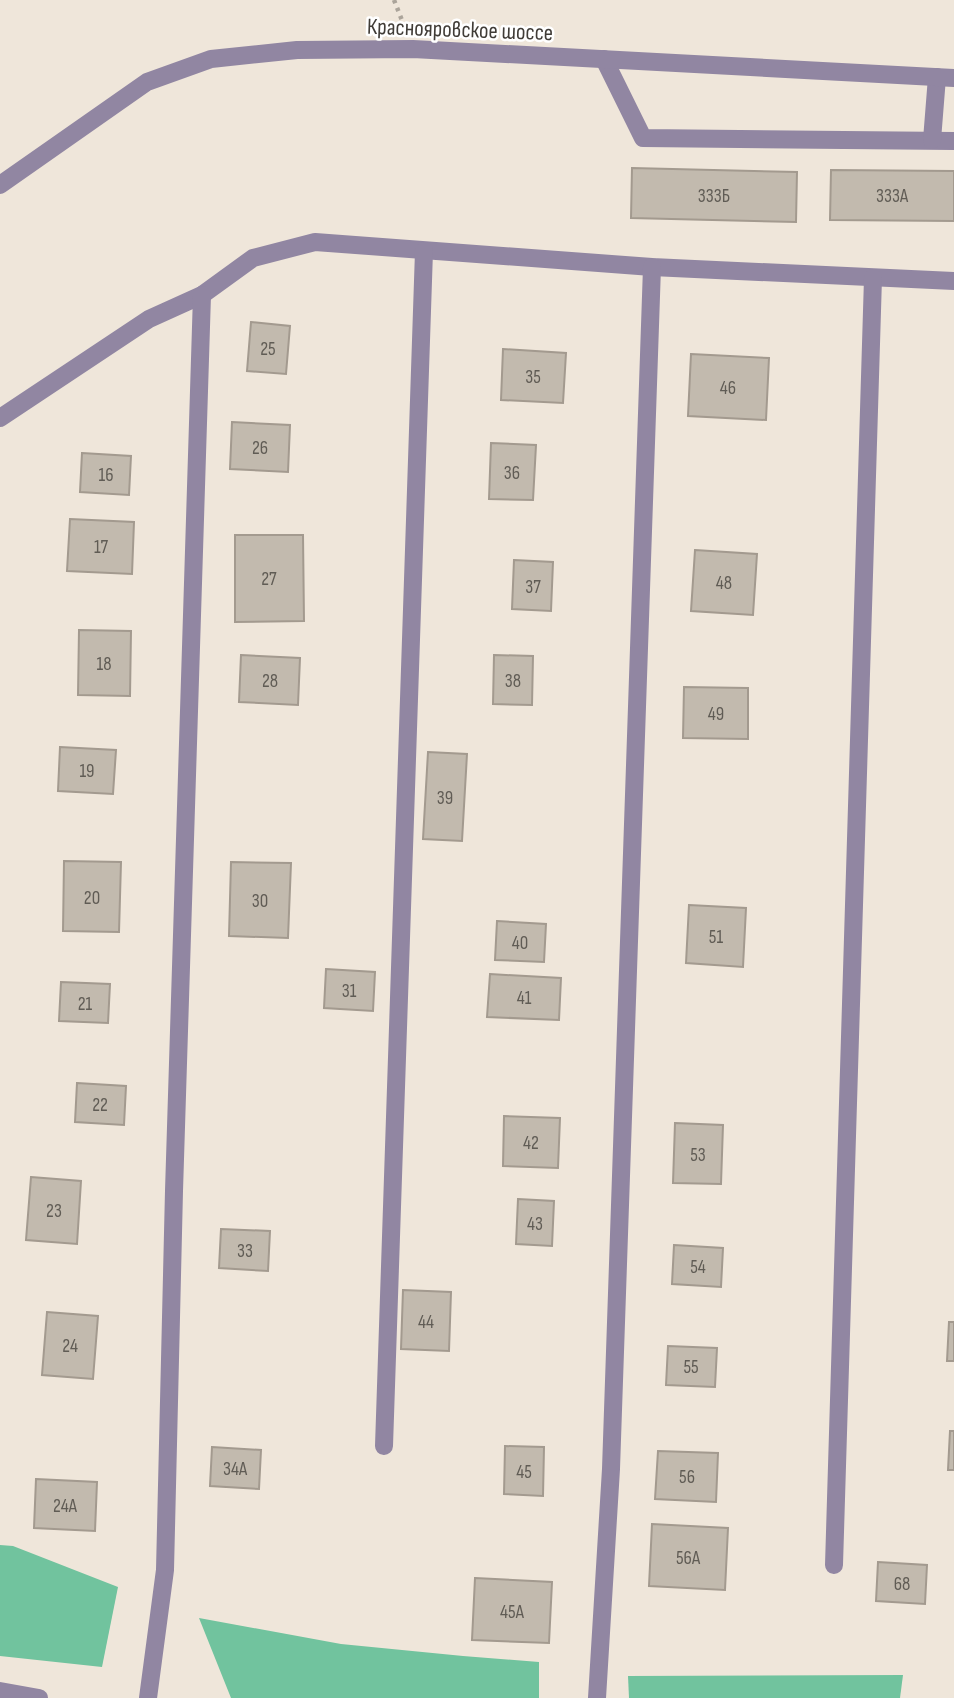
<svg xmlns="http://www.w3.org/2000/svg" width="954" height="1698" viewBox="0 0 954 1698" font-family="'Sofia Sans Condensed',sans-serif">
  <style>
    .forest { fill: #71c39e }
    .building { fill: #c2baae; stroke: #a39a8f; stroke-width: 2 }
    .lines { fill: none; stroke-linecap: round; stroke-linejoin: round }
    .path { stroke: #aba49a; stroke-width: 4.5; stroke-dasharray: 3.5 5; stroke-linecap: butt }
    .minor { stroke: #9186a2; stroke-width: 18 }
    .labels { text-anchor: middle; stroke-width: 5; stroke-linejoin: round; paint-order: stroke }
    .number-label { font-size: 19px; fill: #605c55 }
    .street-label { font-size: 23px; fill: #403c37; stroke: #fff }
  </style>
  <rect width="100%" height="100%" fill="#efe6da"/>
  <g class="forest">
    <polygon points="0,1545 13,1546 118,1587 102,1667 0,1656"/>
    <polygon points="199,1618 341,1644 463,1656 539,1662 539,1698 231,1698"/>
    <polygon points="903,1675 900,1698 629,1698 628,1676"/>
  </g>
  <g class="building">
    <polygon points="632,168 797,172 796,222 631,218"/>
    <polygon points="831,170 954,171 954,221 830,220"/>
    <polygon points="251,322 290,326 286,374 247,371"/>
    <polygon points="503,349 566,353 563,403 501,400"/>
    <polygon points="691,354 769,358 766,420 688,416"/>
    <polygon points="232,422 290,425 288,472 230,469"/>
    <polygon points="491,443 536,445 533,500 489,499"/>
    <polygon points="82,453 131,456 129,495 80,492"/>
    <polygon points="70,519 134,522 132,574 67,571"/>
    <polygon points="235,535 303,535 304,621 235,622"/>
    <polygon points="695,550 757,554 753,615 691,611"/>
    <polygon points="514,560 553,562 551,611 512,609"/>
    <polygon points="79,630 131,631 130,696 78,695"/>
    <polygon points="241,655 300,658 298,705 239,702"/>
    <polygon points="494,655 533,656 532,705 493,704"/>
    <polygon points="684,687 748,688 748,739 683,738"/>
    <polygon points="60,747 116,750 113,794 58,791"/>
    <polygon points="428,752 467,754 462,841 423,839"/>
    <polygon points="64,861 121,862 119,932 63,931"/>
    <polygon points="231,862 291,863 288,938 229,936"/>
    <polygon points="689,905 746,908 743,967 686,963"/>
    <polygon points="497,921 546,924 544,962 495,960"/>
    <polygon points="326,969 375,972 373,1011 324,1008"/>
    <polygon points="490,974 561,978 559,1020 487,1017"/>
    <polygon points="61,982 110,984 108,1023 59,1021"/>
    <polygon points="77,1083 126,1086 124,1125 75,1122"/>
    <polygon points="504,1116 560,1118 558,1168 503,1166"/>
    <polygon points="675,1123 723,1125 721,1184 673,1183"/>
    <polygon points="31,1177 81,1181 77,1244 26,1240"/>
    <polygon points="518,1199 554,1201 552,1246 516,1244"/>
    <polygon points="221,1229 270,1231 268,1271 219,1268"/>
    <polygon points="674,1245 723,1248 721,1287 672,1284"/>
    <polygon points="403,1290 451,1292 449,1351 401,1349"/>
    <polygon points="47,1312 98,1316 93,1379 42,1375"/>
    <polygon points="949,1322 954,1322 954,1361 947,1361"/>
    <polygon points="668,1346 717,1348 715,1387 666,1385"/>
    <polygon points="950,1431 954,1431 954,1470 948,1470"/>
    <polygon points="505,1446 544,1447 543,1496 504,1494"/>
    <polygon points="212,1447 261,1450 259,1489 210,1486"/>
    <polygon points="658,1451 718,1453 716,1502 655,1499"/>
    <polygon points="36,1479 97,1482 95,1531 34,1528"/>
    <polygon points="652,1524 728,1528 725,1590 649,1586"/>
    <polygon points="878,1562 927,1565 925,1604 876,1601"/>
    <polygon points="475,1578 552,1582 549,1643 472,1640"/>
  </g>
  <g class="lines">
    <polyline class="path" points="394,0 405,28"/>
    <g class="minor">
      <polyline points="604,59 643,138 954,141"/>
      <polyline points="932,140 937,77"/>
      <polyline points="0,185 147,82 211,59 297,50 413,49 954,78"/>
      <polyline points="0,418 149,319 202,295 253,258 315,242 652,267 954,281"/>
      <polyline points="384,1446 424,251"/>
      <polyline points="834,1565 873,278"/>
      <polyline points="0,1691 39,1698"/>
      <polyline points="148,1698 165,1570 174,1191 202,295"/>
      <polyline points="597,1698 611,1469 652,267"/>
    </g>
  </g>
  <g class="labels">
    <g class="number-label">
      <text x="714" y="202">333Б</text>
      <text x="892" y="202">333А</text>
      <text x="268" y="355">25</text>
      <text x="533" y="383">35</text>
      <text x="728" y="394">46</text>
      <text x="260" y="454">26</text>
      <text x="512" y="479">36</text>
      <text x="106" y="481">16</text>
      <text x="101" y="553">17</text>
      <text x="269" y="585">27</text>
      <text x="724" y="589">48</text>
      <text x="533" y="593">37</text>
      <text x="104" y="670">18</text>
      <text x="270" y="687">28</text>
      <text x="513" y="687">38</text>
      <text x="716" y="720">49</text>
      <text x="87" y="777">19</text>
      <text x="445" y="804">39</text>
      <text x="92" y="904">20</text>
      <text x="260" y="907">30</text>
      <text x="716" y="943">51</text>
      <text x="520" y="949">40</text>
      <text x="349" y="997">31</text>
      <text x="524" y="1004">41</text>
      <text x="85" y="1010">21</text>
      <text x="100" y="1111">22</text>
      <text x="531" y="1149">42</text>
      <text x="698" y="1161">53</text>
      <text x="54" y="1217">23</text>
      <text x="535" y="1230">43</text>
      <text x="245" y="1257">33</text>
      <text x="698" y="1273">54</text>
      <text x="426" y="1328">44</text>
      <text x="70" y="1352">24</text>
      <text x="691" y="1373">55</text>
      <text x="235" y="1475">34А</text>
      <text x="524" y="1478">45</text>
      <text x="687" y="1483">56</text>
      <text x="65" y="1512">24А</text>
      <text x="688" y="1564">56А</text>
      <text x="902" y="1590">68</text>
      <text x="512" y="1618">45А</text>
    </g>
    <g class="street-label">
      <text transform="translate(460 29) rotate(2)" y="8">Краснояровское шоссе</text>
    </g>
  </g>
</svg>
